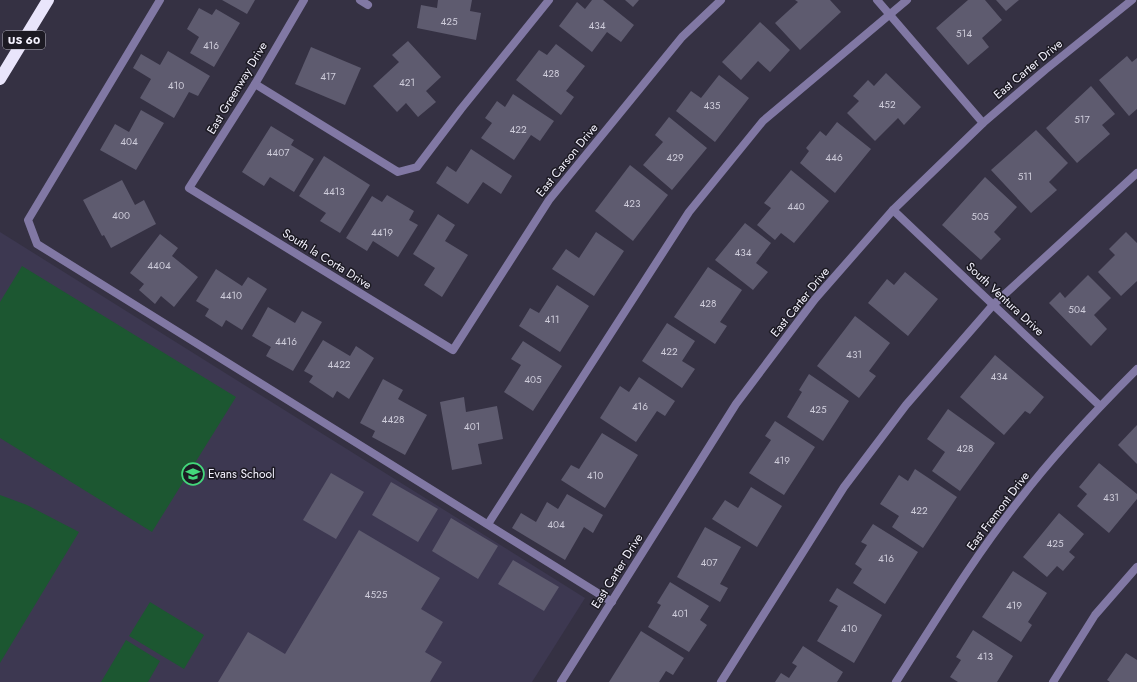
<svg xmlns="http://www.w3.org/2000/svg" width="1137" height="682" viewBox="0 0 1137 682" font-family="Jost,sans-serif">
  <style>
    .built { fill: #3d3851 }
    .green { fill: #1c5731 }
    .building { fill: #5e5b6f }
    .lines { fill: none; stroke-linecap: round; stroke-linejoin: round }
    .service { stroke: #8178a4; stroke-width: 8 }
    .minor { stroke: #8178a4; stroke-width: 8 }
    .motorway { stroke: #e9e5fb; stroke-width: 12 }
    .labels { text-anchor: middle; stroke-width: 3; stroke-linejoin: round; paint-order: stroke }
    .number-label { font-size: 10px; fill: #ceccda }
    .shield { fill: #1c1a23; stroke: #b3b1bc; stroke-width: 1 }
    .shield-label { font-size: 11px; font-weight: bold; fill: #f4f2fe }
    .street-label { font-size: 12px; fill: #f4f2fe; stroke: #1c1a23 }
    .poi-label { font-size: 12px; fill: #f4f2fe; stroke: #1c1a23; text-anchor: start }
  </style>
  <rect width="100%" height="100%" fill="#353143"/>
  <polygon class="built" points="0,232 585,598 532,682 0,682"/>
  <g class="green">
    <polygon points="22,266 236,397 152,532 0,438 0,302"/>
    <polygon points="0,495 27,505 79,532 0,663"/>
    <polygon points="150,602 204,635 184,669 129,636"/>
    <polygon points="126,640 160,661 148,682 101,682"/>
  </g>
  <g class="building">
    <polygon points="222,0 255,0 247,14"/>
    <polygon points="438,0 472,0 470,11 481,13 476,40 417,28 421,5 437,8"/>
    <polygon points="592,0 603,0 634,25 621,42 607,32 592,52 559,26 577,2 585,9"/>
    <polygon points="625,0 639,0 633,7"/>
    <polygon points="795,0 830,0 841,12 800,50 775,23 798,2"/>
    <polygon points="968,0 985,0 1002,20 982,38 989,47 968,65 936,28"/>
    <polygon points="996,0 1019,0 1006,11"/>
    <polygon points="199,8 212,15 216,9 240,23 214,67 190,53 199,37 187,29"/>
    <polygon points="760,22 790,50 770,72 758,61 741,80 722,62"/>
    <polygon points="408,41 441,77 426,91 436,102 418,117 406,103 397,112 373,86 399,62 392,55"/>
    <polygon points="556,44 585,66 566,91 574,97 561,115 516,80 539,50 547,55"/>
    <polygon points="311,47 361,68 345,105 295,84"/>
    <polygon points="168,51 210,76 198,96 189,92 174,118 140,98 151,79 133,68 141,54 160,65"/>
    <polygon points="1127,56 1132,62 1137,58 1137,109 1129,116 1099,80"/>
    <polygon points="886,73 921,107 904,125 898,118 875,141 847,113 859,101 853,96 868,80 874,86"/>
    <polygon points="719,75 749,98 715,142 676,111 691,91 701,98"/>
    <polygon points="1091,86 1115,114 1102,125 1110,134 1077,163 1046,128"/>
    <polygon points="513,94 554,121 540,141 531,135 514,160 481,138 492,123 485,118 497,101 505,107"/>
    <polygon points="141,110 164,123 136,170 100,150 115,124 129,132"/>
    <polygon points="669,117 707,148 672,190 643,165 663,142 655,135"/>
    <polygon points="837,122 871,149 835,193 800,163 809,151 806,148 820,131 826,136"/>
    <polygon points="271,126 294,140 291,145 314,159 294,192 270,177 264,186 242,172"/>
    <polygon points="1036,130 1068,163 1049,182 1057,190 1031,213 991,170"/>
    <polygon points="471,149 512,176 501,194 483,182 468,204 436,183 447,166 456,172"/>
    <polygon points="324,156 370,185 340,233 320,221 326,213 299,196"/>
    <polygon points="630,165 668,195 633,241 595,211"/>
    <polygon points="791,170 829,201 794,243 781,233 775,240 757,225 771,208 764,203"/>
    <polygon points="985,177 1017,207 994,232 1001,239 981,260 942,225"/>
    <polygon points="122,180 135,205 144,200 156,224 111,248 104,235 102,236 83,200"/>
    <polygon points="387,195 414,211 409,220 418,225 398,257 373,241 367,251 346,238 372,196 382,202"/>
    <polygon points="438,214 455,225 445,241 468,255 442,297 424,285 435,268 413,254"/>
    <polygon points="745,223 771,243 756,263 768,272 753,290 715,260"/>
    <polygon points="596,232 624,251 594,296 552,269 566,249 579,258"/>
    <polygon points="1126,232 1137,243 1137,281 1121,296 1098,272 1115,255 1109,249"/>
    <polygon points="160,234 178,248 172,256 198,277 174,307 161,296 155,304 139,290 144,284 130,273"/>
    <polygon points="708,267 742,290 720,322 727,326 715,344 674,317"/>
    <polygon points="216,269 242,286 248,277 267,289 242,330 226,320 222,327 205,316 209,309 196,301"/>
    <polygon points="905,272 938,299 908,336 868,303 887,279 894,285"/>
    <polygon points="1088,275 1111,298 1094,315 1107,329 1091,346 1049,303 1060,292 1065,298"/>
    <polygon points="557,285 589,306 560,352 519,326 530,308 539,313"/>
    <polygon points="268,307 295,323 302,311 322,322 293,371 266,356 271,347 252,336"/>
    <polygon points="855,316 890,343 869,371 876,376 859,398 817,366"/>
    <polygon points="667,323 695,341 682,361 695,369 682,388 642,361"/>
    <polygon points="323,340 350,356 356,346 374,358 349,399 337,391 333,398 309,382 313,376 304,371"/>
    <polygon points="523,341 562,366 533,411 504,392 521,365 511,359"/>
    <polygon points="995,355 1044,397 1030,414 1025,411 1004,435 960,397"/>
    <polygon points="809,374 849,401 823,441 787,417 802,392 799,390"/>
    <polygon points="639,377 675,401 665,416 657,411 636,442 600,418 620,386 629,392"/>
    <polygon points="383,379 403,390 398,399 427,415 405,455 372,437 375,431 360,423"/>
    <polygon points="464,397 466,412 497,406 503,439 478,444 482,464 452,470 440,402"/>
    <polygon points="948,409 995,443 960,491 932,471 945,452 927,439"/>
    <polygon points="775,421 815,447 784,495 749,473 771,440 765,436"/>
    <polygon points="1137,425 1137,464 1118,445"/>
    <polygon points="602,433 638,455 605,508 561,480 571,465 579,469"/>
    <polygon points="1099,463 1137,494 1137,499 1109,533 1077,506 1087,494 1079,487"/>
    <polygon points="915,469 957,497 923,548 892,527 899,516 880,504 899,475 908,481"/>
    <polygon points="331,473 364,492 336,539 303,520"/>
    <polygon points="391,482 438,509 418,542 372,515"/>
    <polygon points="751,487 782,506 757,547 712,519 725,500 738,508"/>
    <polygon points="567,494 603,515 593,533 584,527 565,560 512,528 521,513 536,522 547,502 558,509"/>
    <polygon points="1059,513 1084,534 1069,552 1075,557 1063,571 1057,566 1047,577 1023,557"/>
    <polygon points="451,518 498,546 478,579 432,551"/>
    <polygon points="873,524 918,552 885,604 853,583 862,569 855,564 867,545 861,542"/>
    <polygon points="705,527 741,547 720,584 728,588 720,602 677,577"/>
    <polygon points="359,530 440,578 421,609 443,622 425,652 442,662 430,682 218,682 248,632 285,654"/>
    <polygon points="513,560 559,587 544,611 498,584"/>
    <polygon points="1013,571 1047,593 1028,622 1032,625 1021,642 982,617"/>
    <polygon points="670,582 709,606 700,620 707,625 689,652 648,627 661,605 657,603"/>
    <polygon points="837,588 882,615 854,663 817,641 838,606 829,601"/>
    <polygon points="973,630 1013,656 997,682 958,682 950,677 961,660 956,657"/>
    <polygon points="641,631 684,658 673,675 666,671 659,682 609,682"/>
    <polygon points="803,646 843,672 837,682 775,682 781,673 789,678 797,666 792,663"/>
    <polygon points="1126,653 1137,660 1137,682 1110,682 1107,680"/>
  </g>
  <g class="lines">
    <g class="service">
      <polyline points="160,0 28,220 37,244 612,602"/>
      <polyline points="255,84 398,172 417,167 461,109 549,0"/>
      <polyline points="488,524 689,212 763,121 907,0"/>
      <polyline points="721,682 844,487 906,405 993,305 1137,173"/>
      <polyline points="1053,682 1095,615 1137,567"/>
    </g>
    <g class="minor">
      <polyline points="304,0 255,84 189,188 453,350 549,200 682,37 721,0"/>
      <polyline points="360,0 368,5"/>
      <polyline points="877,0 983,123"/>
      <polyline points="893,210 1100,406"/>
      <polyline points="561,682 736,404 815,299 893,210 983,123 1045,70 1132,0"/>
      <path d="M896 682C936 620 974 557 1020 499 1055 453 1096 410 1137 369"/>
    </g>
    <polyline class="motorway" points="0,79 48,0"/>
  </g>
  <defs>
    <g id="school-ring" transform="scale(1.15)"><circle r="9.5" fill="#1c1a23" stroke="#44d77b" stroke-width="1.5"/><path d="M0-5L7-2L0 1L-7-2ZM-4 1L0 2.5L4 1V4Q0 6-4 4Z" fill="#44d77b"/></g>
  </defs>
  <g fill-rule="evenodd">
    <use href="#school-ring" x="193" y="474"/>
  </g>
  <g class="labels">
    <g class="number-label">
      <text x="449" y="25">425</text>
      <text x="597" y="29">434</text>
      <text x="964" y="37">514</text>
      <text x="211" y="49">416</text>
      <text x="551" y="77">428</text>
      <text x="328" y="80">417</text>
      <text x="407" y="86">421</text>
      <text x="176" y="89">410</text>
      <text x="887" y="108">452</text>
      <text x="712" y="109">435</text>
      <text x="1082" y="123">517</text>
      <text x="518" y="133">422</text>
      <text x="129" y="145">404</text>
      <text x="278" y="156">4407</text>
      <text x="675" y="161">429</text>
      <text x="834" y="161">446</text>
      <text x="1025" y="180">511</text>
      <text x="334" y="195">4413</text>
      <text x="632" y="207">423</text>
      <text x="796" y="210">440</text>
      <text x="121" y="219">400</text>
      <text x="980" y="220">505</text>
      <text x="382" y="236">4419</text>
      <text x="743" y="256">434</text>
      <text x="159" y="269">4404</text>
      <text x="231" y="299">4410</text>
      <text x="708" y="307">428</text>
      <text x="1077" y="313">504</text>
      <text x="552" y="323">411</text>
      <text x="286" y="345">4416</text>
      <text x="669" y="355">422</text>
      <text x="854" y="358">431</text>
      <text x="339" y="368">4422</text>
      <text x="999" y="380">434</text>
      <text x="533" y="383">405</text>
      <text x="640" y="410">416</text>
      <text x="818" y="413">425</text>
      <text x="393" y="423">4428</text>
      <text x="472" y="430">401</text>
      <text x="965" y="452">428</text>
      <text x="782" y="464">419</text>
      <text x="595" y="479">410</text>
      <text x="1111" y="501">431</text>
      <text x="919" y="514">422</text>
      <text x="556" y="528">404</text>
      <text x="1055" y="547">425</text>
      <text x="886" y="562">416</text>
      <text x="709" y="566">407</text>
      <text x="376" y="598">4525</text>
      <text x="1014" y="609">419</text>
      <text x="680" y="617">401</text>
      <text x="849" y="632">410</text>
      <text x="985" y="660">413</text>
    </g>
    <rect class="shield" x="3" y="31" width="42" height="18" rx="3"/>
    <g class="shield-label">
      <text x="24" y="44">US 60</text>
    </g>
    <g class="street-label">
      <text transform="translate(1028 69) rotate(-40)" y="4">East Carter Drive</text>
      <text transform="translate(237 88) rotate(-59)" y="4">East Greenway Drive</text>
      <text transform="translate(567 160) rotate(-51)" y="4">East Carson Drive</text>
      <text transform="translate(327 259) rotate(32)" y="4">South la Corta Drive</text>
      <text transform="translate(1005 299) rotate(43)" y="4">South Ventura Drive</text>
      <text transform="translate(800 302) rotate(-51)" y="4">East Carter Drive</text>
      <text transform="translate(998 511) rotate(-53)" y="4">East Fremont Drive</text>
      <text transform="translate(617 571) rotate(-58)" y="4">East Carter Drive</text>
    </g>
    <g class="poi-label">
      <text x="208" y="478">Evans School</text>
    </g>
  </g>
</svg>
